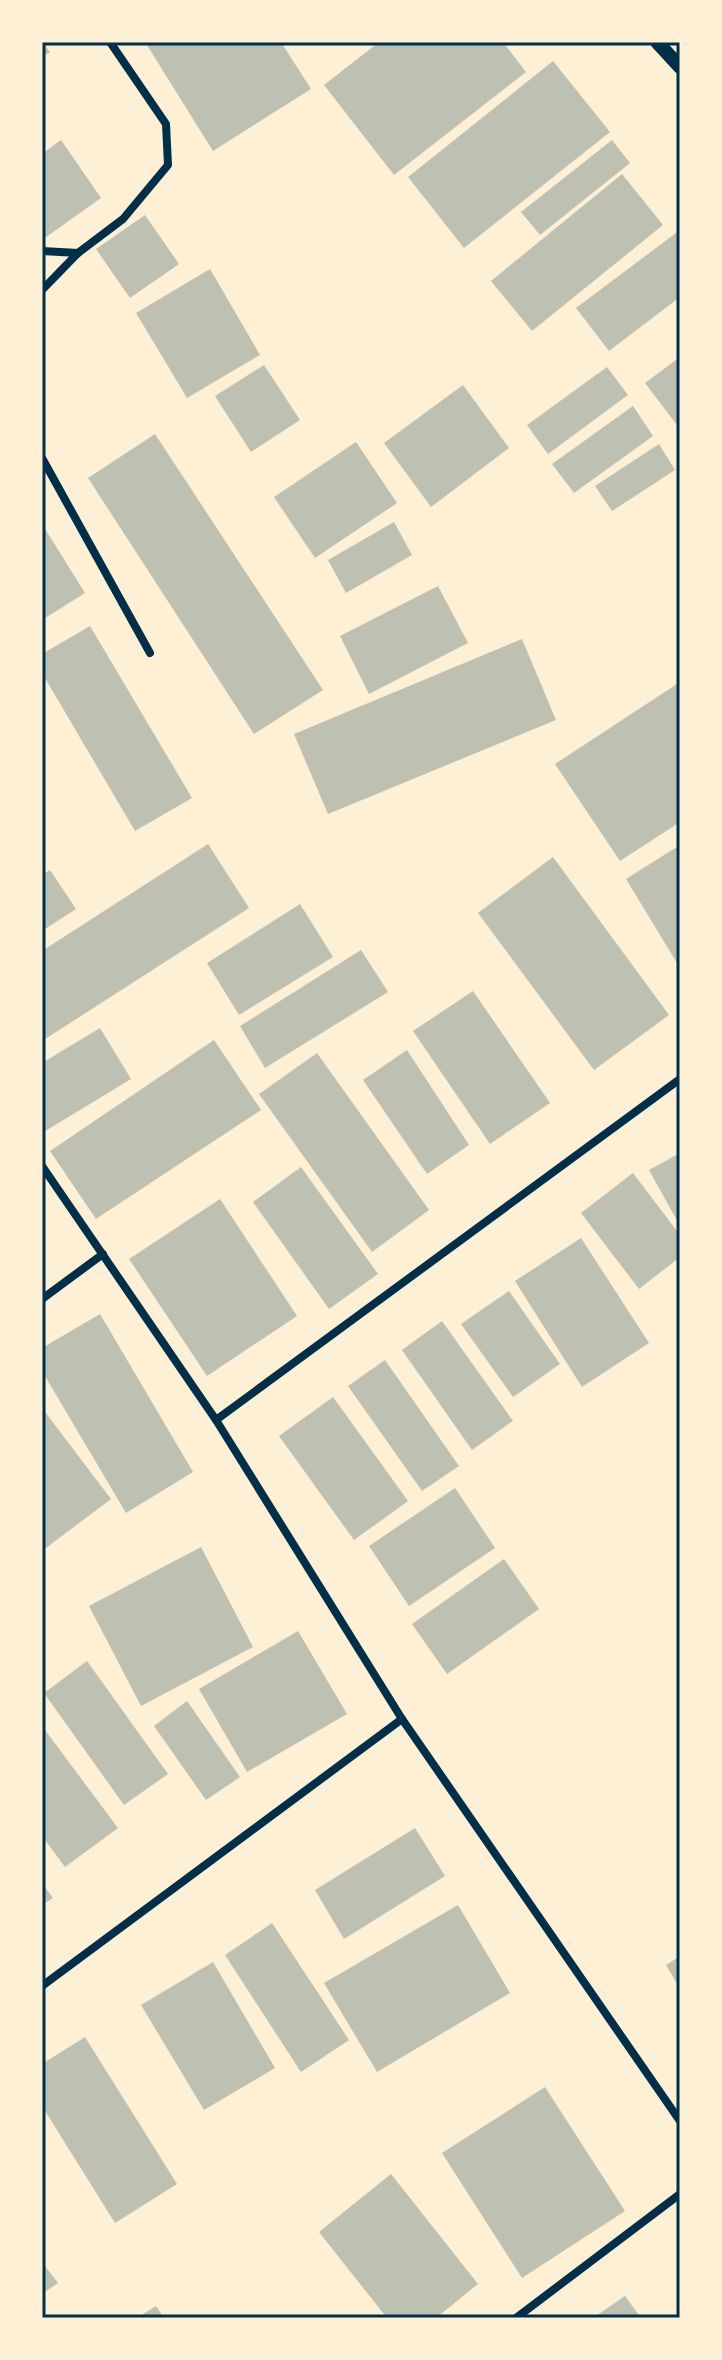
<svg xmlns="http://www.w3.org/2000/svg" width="722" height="2360" viewBox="0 0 722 2360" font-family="'Exo 2',sans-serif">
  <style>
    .building { fill: #bec0b2 }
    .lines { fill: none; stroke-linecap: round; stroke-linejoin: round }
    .minor { stroke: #003049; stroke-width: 8 }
    .tertiary { stroke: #003049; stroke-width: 14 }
    .neatline { fill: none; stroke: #003049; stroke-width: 3 }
  </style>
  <rect width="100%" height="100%" fill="#fdf0d5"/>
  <g class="building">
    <polygon points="42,42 50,52 42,57"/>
    <polygon points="145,42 281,42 311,89 213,151"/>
    <polygon points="379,42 503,42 526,72 394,175 324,85"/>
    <polygon points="553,61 610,132 464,248 408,177"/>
    <polygon points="61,140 101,198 42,240 42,154"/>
    <polygon points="612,140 630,163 540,235 521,212"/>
    <polygon points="622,174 663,225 532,331 491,281"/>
    <polygon points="145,215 179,264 130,298 96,249"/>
    <polygon points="680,230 680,297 609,351 576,308"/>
    <polygon points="210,269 260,355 187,398 136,313"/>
    <polygon points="680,357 680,429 645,383"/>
    <polygon points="264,365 300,420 251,452 215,396"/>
    <polygon points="607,367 628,395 548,454 527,425"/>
    <polygon points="463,385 509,448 431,507 384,443"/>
    <polygon points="633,406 653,436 574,493 552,464"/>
    <polygon points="155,434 323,690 254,734 88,478"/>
    <polygon points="356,442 397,503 315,558 274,497"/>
    <polygon points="659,444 675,470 612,511 595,486"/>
    <polygon points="394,522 412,555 346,593 328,560"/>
    <polygon points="42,524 85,593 42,620"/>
    <polygon points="438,586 468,643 369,694 340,636"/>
    <polygon points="90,626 192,798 135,831 42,673 42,654"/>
    <polygon points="522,639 556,720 328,814 294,734"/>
    <polygon points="680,682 680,822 620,861 555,764"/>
    <polygon points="208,844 249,908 42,1041 42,951"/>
    <polygon points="680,845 680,968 626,879"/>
    <polygon points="553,857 669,1015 594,1070 478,913"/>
    <polygon points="50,870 76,909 42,931 42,875"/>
    <polygon points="300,904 333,957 239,1015 207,963"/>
    <polygon points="361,950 388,992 265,1068 240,1026"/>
    <polygon points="473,991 550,1103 490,1144 413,1031"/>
    <polygon points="100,1028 131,1079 42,1133 42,1063"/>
    <polygon points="214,1040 261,1110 96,1219 50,1151"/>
    <polygon points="407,1050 469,1145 427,1174 363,1080"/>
    <polygon points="317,1053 429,1210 372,1252 259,1094"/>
    <polygon points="680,1153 680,1226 649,1170"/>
    <polygon points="301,1167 378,1274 329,1309 253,1202"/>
    <polygon points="633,1173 680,1235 680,1257 639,1289 581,1213"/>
    <polygon points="220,1199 297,1316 207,1376 129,1259"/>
    <polygon points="581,1238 649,1343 582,1387 515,1281"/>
    <polygon points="509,1291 560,1364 513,1397 461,1324"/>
    <polygon points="100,1314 193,1472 126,1513 42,1371 42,1348"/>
    <polygon points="442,1321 513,1421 472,1450 402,1350"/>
    <polygon points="385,1360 459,1466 422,1491 348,1386"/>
    <polygon points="333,1397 408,1501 354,1540 279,1436"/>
    <polygon points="42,1408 111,1499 42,1551"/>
    <polygon points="455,1488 495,1548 409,1606 369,1546"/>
    <polygon points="201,1547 253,1647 141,1706 89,1606"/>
    <polygon points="504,1559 539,1609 447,1674 412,1624"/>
    <polygon points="298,1631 347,1714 247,1772 199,1689"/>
    <polygon points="87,1661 168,1774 124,1805 44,1693"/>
    <polygon points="187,1701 240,1777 206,1800 154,1726"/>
    <polygon points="42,1726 118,1828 65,1867 42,1836"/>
    <polygon points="415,1828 445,1876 344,1939 315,1890"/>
    <polygon points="42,1883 53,1898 42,1905"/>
    <polygon points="458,1905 510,1993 377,2072 324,1983"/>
    <polygon points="272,1923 349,2040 301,2072 225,1955"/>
    <polygon points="680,1956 680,1989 666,1965"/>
    <polygon points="213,1962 275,2068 204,2110 141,2005"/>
    <polygon points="85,2037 177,2184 115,2223 42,2106 42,2064"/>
    <polygon points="545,2087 625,2211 522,2278 442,2153"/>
    <polygon points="391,2174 478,2284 436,2318 387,2318 319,2232"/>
    <polygon points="42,2262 58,2283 42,2294"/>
    <polygon points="625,2296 641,2318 593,2318"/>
    <polygon points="156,2306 164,2318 137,2318"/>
  </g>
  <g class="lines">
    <g class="minor">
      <polyline points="42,251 78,253 123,219 168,165 166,124 110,42"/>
      <polyline points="42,290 78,253"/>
      <polyline points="42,458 150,653"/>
      <polyline points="42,1166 216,1420 402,1719 680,2121"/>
      <polyline points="42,1299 103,1254"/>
      <polyline points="216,1420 680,1079"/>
      <polyline points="42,1986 402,1719"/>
      <polyline points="516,2318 680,2194"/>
    </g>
    <polyline class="tertiary" points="657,42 680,67"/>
  </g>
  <rect width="722" height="2360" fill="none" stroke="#fdf0d5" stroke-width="88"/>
  <rect x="44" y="44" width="634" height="2272" class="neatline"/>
</svg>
